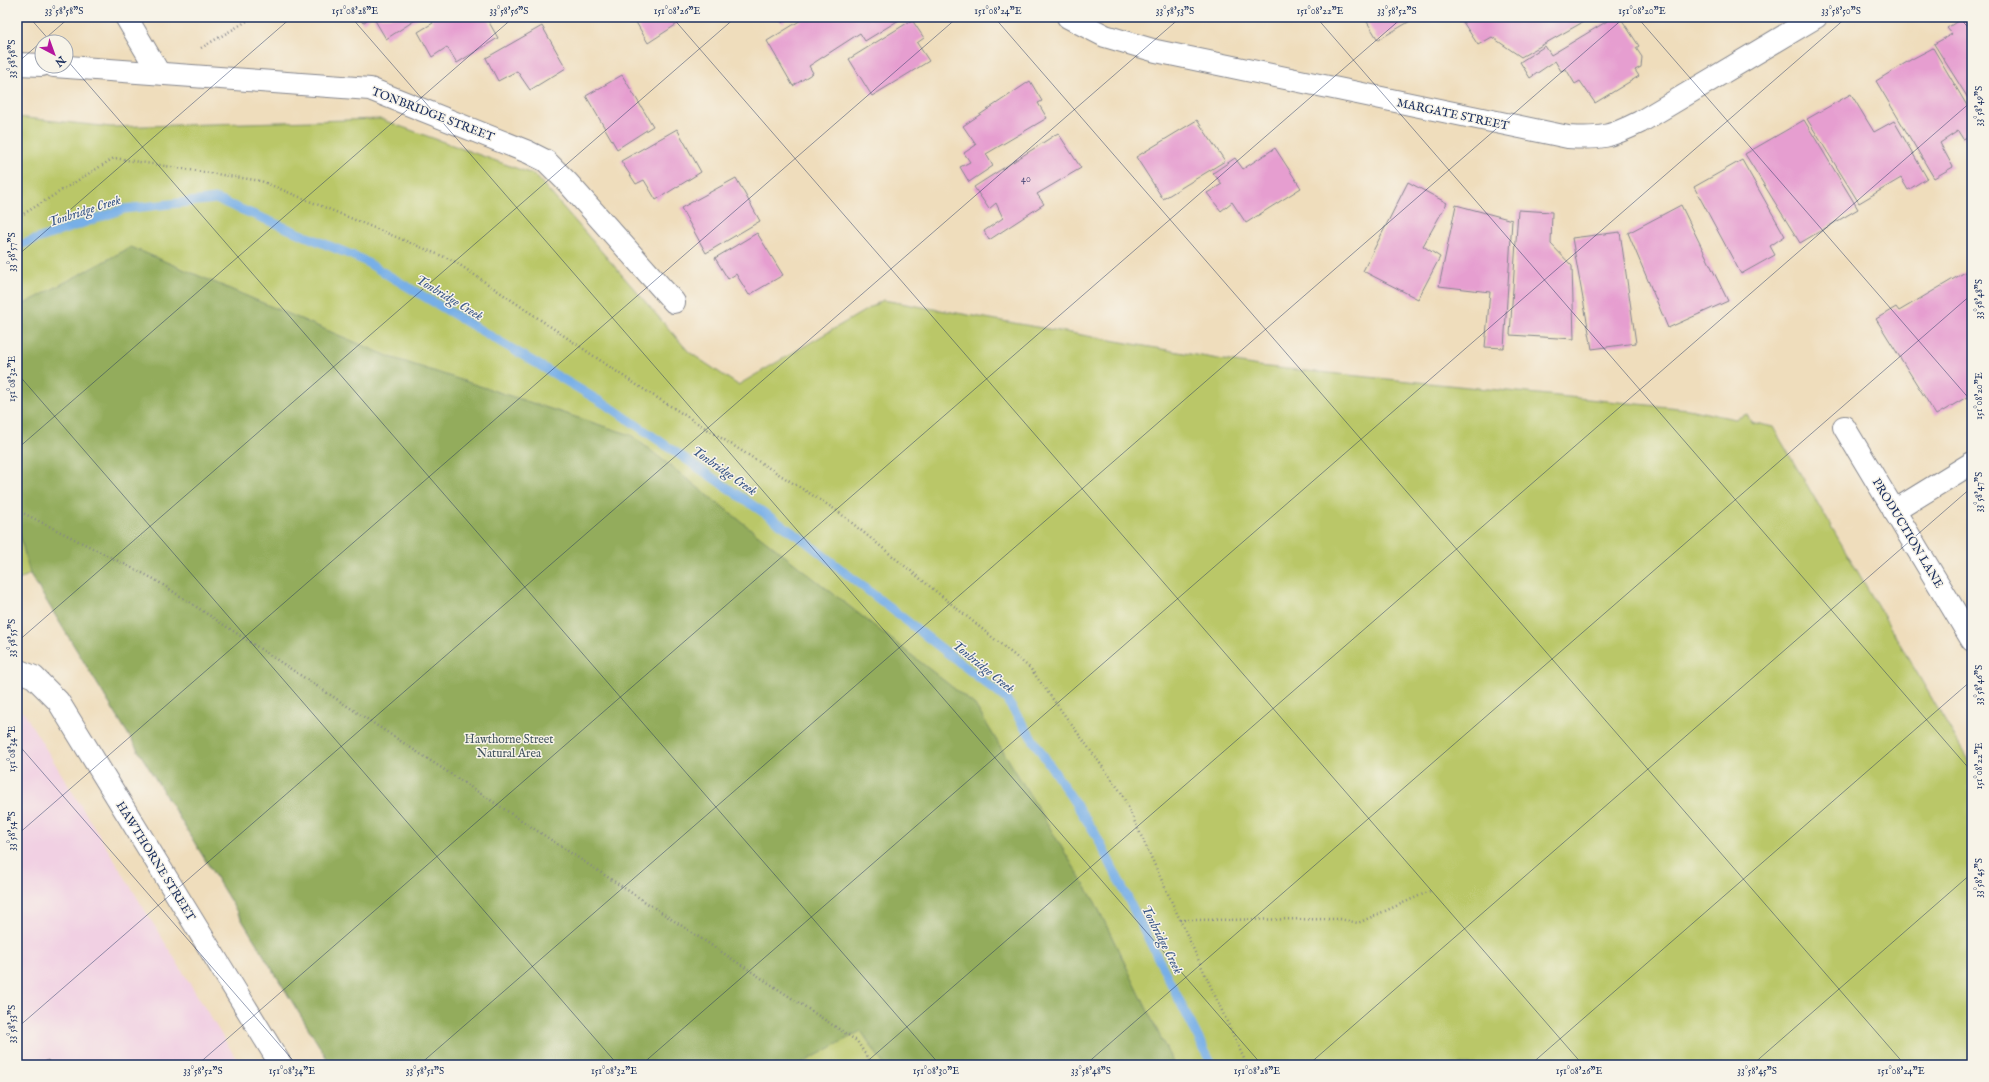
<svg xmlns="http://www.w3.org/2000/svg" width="1989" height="1082" viewBox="0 0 1989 1082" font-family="'IM FELL English',serif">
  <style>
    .built { fill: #f1d0e3 }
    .green { fill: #bac768; stroke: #6a7b63 }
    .forest { fill: #93ac5c; stroke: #576e5d }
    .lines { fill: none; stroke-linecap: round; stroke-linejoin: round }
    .stream { stroke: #77afe7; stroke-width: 9 }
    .building { fill: #e69ed0 }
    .minor-casing { stroke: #85868d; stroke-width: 24 }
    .tertiary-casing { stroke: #85868d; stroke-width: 24 }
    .path { stroke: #85868d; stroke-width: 2.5; stroke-dasharray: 1 3; stroke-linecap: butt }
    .minor { stroke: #fff; stroke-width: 22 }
    .tertiary { stroke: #fff; stroke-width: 22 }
    .ticks { fill: none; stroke: #1b2f5e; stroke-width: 1; stroke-opacity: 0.45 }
    .labels { text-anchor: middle; stroke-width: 3; stroke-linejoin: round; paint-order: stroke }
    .number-label { font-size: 10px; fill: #4e4b7a }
    .street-label { font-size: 12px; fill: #1b2f5e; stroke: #f7f3e8 }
    .park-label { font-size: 12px; fill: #435560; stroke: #f7f3e8 }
    .water-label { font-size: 13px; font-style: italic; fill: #375587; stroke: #f7f3e8 }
    .neatline { fill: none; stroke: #1b2f5e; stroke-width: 1.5 }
    .ticks-label { font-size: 10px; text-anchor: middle; fill: #1b2f5e }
  </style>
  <rect width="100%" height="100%" fill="#f7f3e8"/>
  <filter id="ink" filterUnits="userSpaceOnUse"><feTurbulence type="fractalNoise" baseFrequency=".025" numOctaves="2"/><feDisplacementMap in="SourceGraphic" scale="8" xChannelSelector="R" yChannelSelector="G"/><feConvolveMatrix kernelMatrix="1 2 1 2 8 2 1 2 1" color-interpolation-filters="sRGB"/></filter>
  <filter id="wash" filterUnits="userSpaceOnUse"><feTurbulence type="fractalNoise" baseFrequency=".012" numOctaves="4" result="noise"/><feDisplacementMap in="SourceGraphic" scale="16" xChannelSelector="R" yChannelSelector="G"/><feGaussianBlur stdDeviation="0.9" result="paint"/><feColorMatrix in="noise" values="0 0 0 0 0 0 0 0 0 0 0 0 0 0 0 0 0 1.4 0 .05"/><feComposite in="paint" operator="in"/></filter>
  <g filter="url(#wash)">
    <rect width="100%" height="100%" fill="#efddbc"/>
    <polygon class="built" points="17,710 24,713 240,1065 17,1065"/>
    <polygon class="green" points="17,117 111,127 380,119 535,175 689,352 738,385 883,300 1258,366 1688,409 1735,419 1747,414 1751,422 1773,427 1972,767 1972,1065 331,1065 30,574 17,581"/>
    <polygon class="forest" points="131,247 390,357 631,435 975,705 1095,902 1174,1065 884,1065 861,1031 799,1065 331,1065 30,574 17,524 17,308"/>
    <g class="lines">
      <polyline class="stream" points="17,246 124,209 216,199 361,259 613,409 805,541 1006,699 1095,833 1212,1065"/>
    </g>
    <g id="blocks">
      <g class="building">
        <polygon points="359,17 371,17 363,23"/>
        <polygon points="373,17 420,17 386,39"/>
        <polygon points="434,17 486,17 498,38 457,63 447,47 432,57 418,32 433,23 431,19"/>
        <polygon points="633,17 688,17 648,43"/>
        <polygon points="776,17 787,17 783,23"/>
        <polygon points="806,17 897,17 899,20 865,41 860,33 809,66 813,73 793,86 767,41"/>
        <polygon points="1364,17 1417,17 1378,40"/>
        <polygon points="1465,17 1592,17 1521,57 1492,37 1478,45 1461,19"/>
        <polygon points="1614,17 1620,17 1639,46 1636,48 1642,57 1641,67 1635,70 1639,76 1595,103 1580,81 1575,84 1566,69 1561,71 1555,61 1530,78 1520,62 1545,46 1551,55"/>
        <polygon points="1964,17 1972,17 1972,95 1968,98 1934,44 1952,34 1947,28"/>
        <polygon points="912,20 924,38 917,43 929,61 872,96 849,59"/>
        <polygon points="542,26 566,68 530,90 517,71 498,81 486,58"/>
        <polygon points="1933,48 1972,114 1972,135 1963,139 1958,131 1940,143 1953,167 1934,178 1876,81 1912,59"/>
        <polygon points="622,75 653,126 617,149 586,96"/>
        <polygon points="1030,81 1042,101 1038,103 1047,118 986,154 993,166 969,182 960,167 970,162 964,153 976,145 963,126"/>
        <polygon points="1851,94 1874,132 1894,121 1927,178 1908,190 1901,178 1859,203 1807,119"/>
        <polygon points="1197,120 1225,161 1163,199 1136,157"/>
        <polygon points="1804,120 1858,209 1800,243 1745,154"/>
        <polygon points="677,129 701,172 656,200 644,180 636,184 621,161"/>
        <polygon points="1058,133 1081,168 1037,194 1044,204 989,240 984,231 1003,218 996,203 989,209 974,187"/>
        <polygon points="1275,148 1301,188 1246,223 1232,202 1221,211 1207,193 1222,184 1213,173 1235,158 1243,169"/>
        <polygon points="1742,160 1785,236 1770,246 1775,255 1741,274 1694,187"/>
        <polygon points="736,178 760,221 706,253 681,208"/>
        <polygon points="1408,182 1447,203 1423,246 1440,257 1418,299 1363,271"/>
        <polygon points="1456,205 1512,220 1504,348 1485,347 1490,292 1439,286"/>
        <polygon points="1681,205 1728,301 1668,328 1628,233"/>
        <polygon points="1518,210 1552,212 1551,244 1572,266 1574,339 1510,335"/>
        <polygon points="1620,232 1636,343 1592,349 1572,238"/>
        <polygon points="757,233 783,275 749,295 736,274 728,279 715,258"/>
        <polygon points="1972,268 1972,394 1936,415 1876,319 1896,307 1899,311"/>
        <polygon points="48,1060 51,1065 39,1065"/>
      </g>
    </g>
  </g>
  <g filter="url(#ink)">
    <use href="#blocks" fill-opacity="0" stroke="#85868d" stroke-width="1"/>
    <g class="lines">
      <g class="minor-casing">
        <g id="minor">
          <polyline points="126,17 159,73"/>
          <polyline points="17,64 42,65"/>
          <polyline points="54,66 370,89 528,152 546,161 568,183 674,302"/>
          <polyline points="1844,427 1972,640"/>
          <polyline points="1894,511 1972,463"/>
          <polyline points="17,670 34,677 58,701 281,1065"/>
        </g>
      </g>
      <g class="tertiary-casing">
        <path id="tertiary" d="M1068 17 1105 36 1156 51 1568 137C1601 139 1610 137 1640 122L1816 17"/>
      </g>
      <g class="path">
        <polyline points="201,48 254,17"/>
        <polyline points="17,218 114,158 261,181 454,261 632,382 836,510 1030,668 1121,792 1247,1065"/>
        <polyline points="17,510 154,579 857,1041 872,1065"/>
        <polyline points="1180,920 1340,919 1358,923 1430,891"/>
      </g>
      <use href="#minor" class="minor"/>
      <use href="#tertiary" class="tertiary"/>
    </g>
  </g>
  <path class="ticks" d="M29 17 51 42M351 17 1262 1065M672 17 1583 1065M994 17 1905 1065M1316 17 1972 772M1637 17 1972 402M1959 17 1972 32M66 59 940 1065M17 63 70 17M17 256 292 17M17 373 618 1065M17 449 514 17M17 642 736 17M17 743 297 1065M17 835 958 17M17 1028 1181 17M197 1065 1403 17M419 1065 1625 17M641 1065 1847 17M863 1065 1972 101M1085 1065 1972 294M1308 1065 1972 487M1530 1065 1972 680M1752 1065 1972 873"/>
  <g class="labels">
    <g class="number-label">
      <text x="1026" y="182">40</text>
    </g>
    <g class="street-label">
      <text transform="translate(433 114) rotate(21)" y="4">TONBRIDGE STREET</text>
      <text transform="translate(1453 114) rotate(12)" y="4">MARGATE STREET</text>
      <text transform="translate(1908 533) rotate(59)" y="4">PRODUCTION LANE</text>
      <text transform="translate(156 861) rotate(58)" y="4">HAWTHORNE STREET</text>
    </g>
    <g class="park-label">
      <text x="509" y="743">Hawthorne Street<tspan x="509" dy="14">Natural Area</tspan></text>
    </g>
    <g class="water-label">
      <text transform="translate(84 210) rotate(-18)" y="5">Tonbridge Creek</text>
      <text transform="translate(450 297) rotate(31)" y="5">Tonbridge Creek</text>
      <text transform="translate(725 470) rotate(35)" y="5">Tonbridge Creek</text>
      <text transform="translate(984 666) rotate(39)" y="5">Tonbridge Creek</text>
      <text transform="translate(1163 939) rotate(63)" y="5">Tonbridge Creek</text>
    </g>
  </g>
  <rect width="1989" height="1082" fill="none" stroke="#f7f3e8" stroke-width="44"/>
  <g transform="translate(54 54) rotate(139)"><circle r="19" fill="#f7f3e8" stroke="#9fa5b1"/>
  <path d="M0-3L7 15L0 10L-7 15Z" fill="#b5179e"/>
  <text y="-6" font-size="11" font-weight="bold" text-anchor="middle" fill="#1b2f5e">N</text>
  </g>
  <rect x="22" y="22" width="1945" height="1038" class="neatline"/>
  <g class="ticks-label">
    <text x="64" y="14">33°58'58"S</text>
    <text x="355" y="14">151°08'28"E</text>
    <text x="509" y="14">33°58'56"S</text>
    <text x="677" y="14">151°08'26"E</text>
    <text x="998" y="14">151°08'24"E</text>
    <text x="1175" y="14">33°58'53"S</text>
    <text x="1320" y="14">151°08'22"E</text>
    <text x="1397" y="14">33°58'52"S</text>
    <text x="1642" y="14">151°08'20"E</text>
    <text x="1841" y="14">33°58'50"S</text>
    <text transform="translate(11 59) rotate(-90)" y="4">33°58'58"S</text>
    <text transform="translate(1978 106) rotate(-90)" y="4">33°58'49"S</text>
    <text transform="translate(11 252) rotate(-90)" y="4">33°58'57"S</text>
    <text transform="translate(1978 299) rotate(-90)" y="4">33°58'48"S</text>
    <text transform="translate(11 379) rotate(-90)" y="4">151°08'32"E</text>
    <text transform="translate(1978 396) rotate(-90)" y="4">151°08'20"E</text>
    <text transform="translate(1978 492) rotate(-90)" y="4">33°58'47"S</text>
    <text transform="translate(11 638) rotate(-90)" y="4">33°58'55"S</text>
    <text transform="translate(1978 685) rotate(-90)" y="4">33°58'46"S</text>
    <text transform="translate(11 749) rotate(-90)" y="4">151°08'34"E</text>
    <text transform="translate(1978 766) rotate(-90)" y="4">151°08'22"E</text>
    <text transform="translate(11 831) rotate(-90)" y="4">33°58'54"S</text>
    <text transform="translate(1978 878) rotate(-90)" y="4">33°58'45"S</text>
    <text transform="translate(11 1024) rotate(-90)" y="4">33°58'53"S</text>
    <text x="203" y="1074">33°58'52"S</text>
    <text x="292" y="1074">151°08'34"E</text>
    <text x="425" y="1074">33°58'51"S</text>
    <text x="614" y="1074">151°08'32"E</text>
    <text x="936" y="1074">151°08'30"E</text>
    <text x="1091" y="1074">33°58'48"S</text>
    <text x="1257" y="1074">151°08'28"E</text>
    <text x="1579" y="1074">151°08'26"E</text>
    <text x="1757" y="1074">33°58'45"S</text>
    <text x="1901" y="1074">151°08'24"E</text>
  </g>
</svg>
